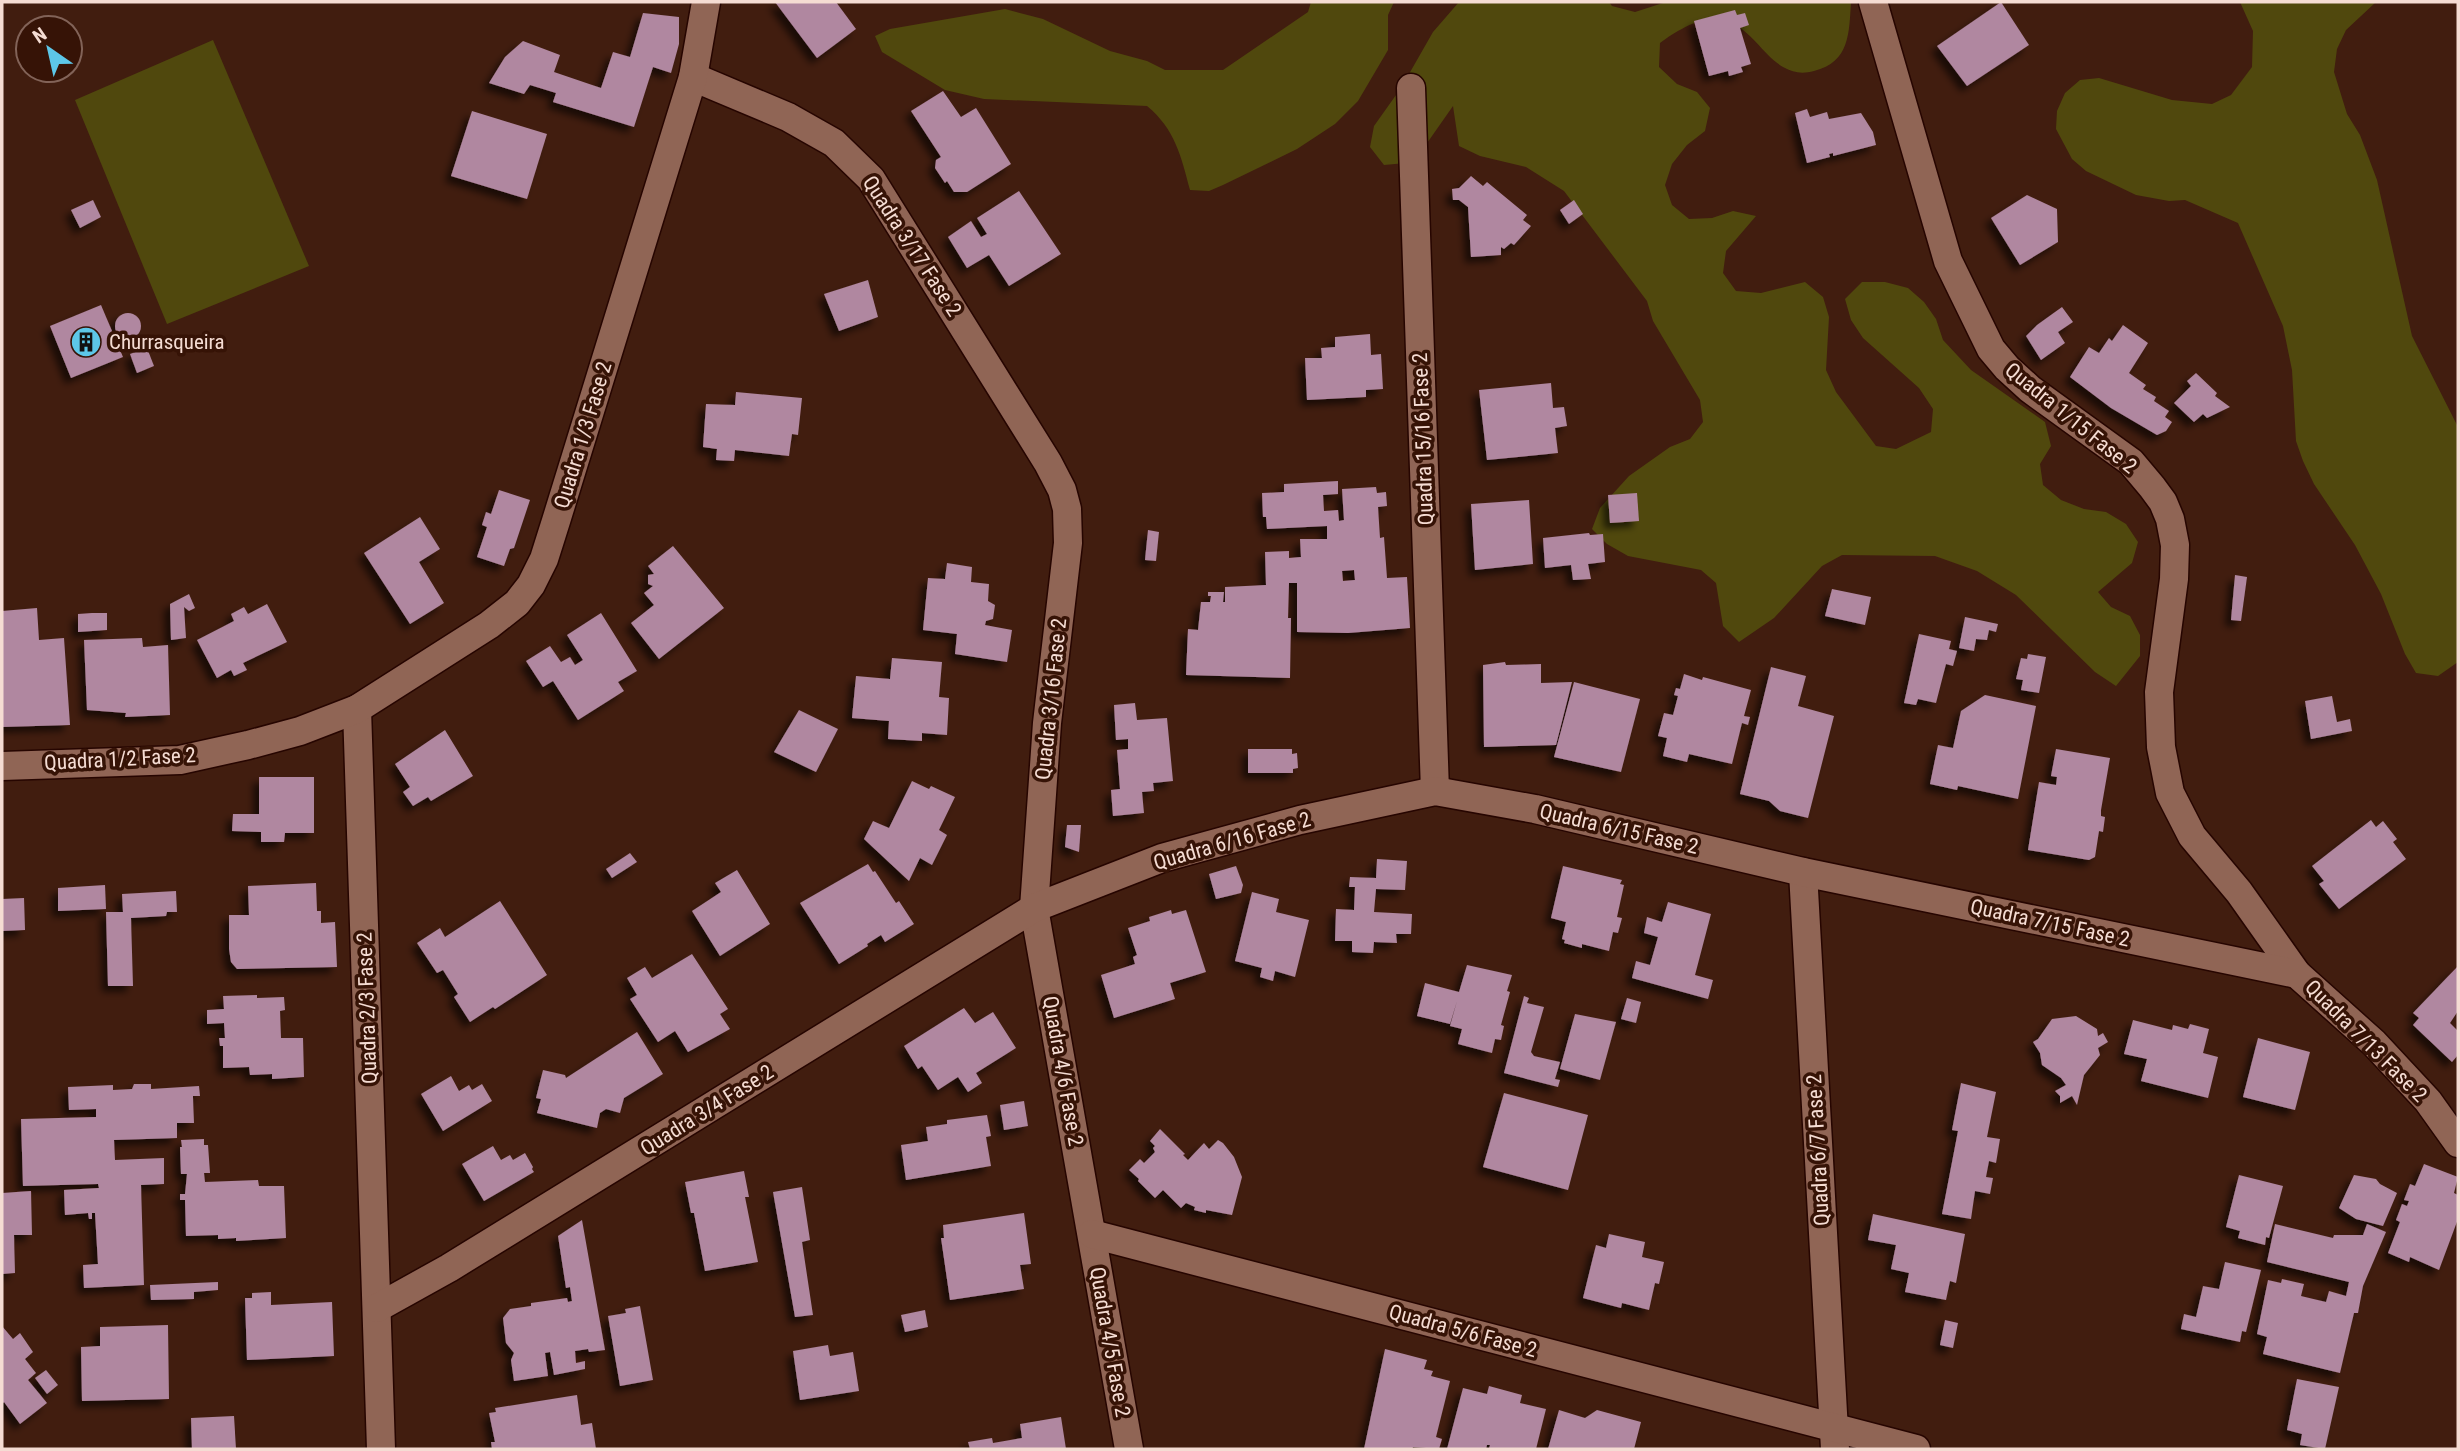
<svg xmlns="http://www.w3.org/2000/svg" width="2460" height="1451" viewBox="0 0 2460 1451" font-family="'Roboto Condensed',sans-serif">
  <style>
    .green { fill: #50480d }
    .building { fill: #b087a0; fill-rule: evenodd; filter: url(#shadow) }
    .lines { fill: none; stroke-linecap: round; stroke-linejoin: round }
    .minor-casing { stroke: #260500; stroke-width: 31 }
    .minor { stroke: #906555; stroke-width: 28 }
    .labels { text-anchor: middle; stroke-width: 7; stroke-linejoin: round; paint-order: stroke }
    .street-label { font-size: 21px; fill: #f5dcd3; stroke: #361306 }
    .poi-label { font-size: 21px; fill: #f5dcd3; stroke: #361306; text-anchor: start }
  </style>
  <defs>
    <filter id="shadow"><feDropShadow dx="-6" dy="6" stdDeviation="3.5" flood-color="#0009"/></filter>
  </defs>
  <rect width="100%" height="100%" fill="#411d0f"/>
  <g class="green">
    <path d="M1311 2H1394L1388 15V50L1358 101 1335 124 1297 149 1223 185 1209 191 1190 190C1181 156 1175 129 1147 106L984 99 945 90 882 52 875 36 890 29 1005 9 1043 19 1110 51 1147 61 1165 70H1223L1308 12Z"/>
    <path d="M1459 2H1609L1612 6 1635 12 1666 2H1851C1849 33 1850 62 1814 71 1802 74 1794 73 1783 67 1763 55 1752 31 1729 22 1706 12 1678 30 1660 43L1659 67 1677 84 1697 92 1710 108 1705 131 1687 145 1672 164 1665 185 1672 205 1689 219 1712 218 1733 211 1756 216 1726 251 1723 273 1736 291 1761 293 1805 282 1823 297 1829 317 1826 370 1836 392 1876 446 1896 449 1931 432 1933 409 1919 388 1863 338 1851 320 1845 299 1862 282H1885L1908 288 1924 302 1936 319 1943 340 1971 370 2045 422 2051 446 2040 464 2043 485 2061 500 2084 509 2106 512 2126 524 2138 542 2132 563 2098 592 2111 607 2130 616 2140 635V656L2116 686 2095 672 2016 595 1977 571 1935 556 1842 555 1822 566 1774 618 1739 642 1723 626 1716 583 1701 570 1628 556 1607 544 1592 529 1600 508 1629 476 1670 447 1690 439 1703 422 1700 400 1653 321 1647 301 1564 191 1526 167 1480 156 1459 146 1453 106 1425 146 1406 163 1384 165 1370 147 1374 126 1401 88 1433 32Z"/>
    <polygon points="2240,2 2376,2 2346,30 2337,49 2334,72 2347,114 2360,135 2377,180 2412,336 2458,427 2458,662 2438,676 2416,673 2405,654 2381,594 2355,545 2314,484 2303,461 2296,441 2292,370 2283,326 2238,223 2185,200 2169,201 2136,195 2086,171 2072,159 2056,129 2057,111 2065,93 2080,80 2099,78 2172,100 2212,104 2231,95 2252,67 2253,31"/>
    <polygon points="213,40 309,266 167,324 75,100"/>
  </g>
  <g class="building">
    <polygon points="775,2 836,2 856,29 817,58"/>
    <polygon points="2001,2 2029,45 1967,86 1937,46"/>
    <polygon points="1735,10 1737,15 1745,13 1749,25 1740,28 1751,64 1741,67 1743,72 1729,76 1728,71 1709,76 1694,21"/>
    <polygon points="643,13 679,17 679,44 671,73 653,67 634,127 553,102 556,93 530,85 524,94 489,83 505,57 523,41 560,55 554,72 601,88 613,52 630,57"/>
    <polygon points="943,91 961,117 976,108 1011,164 967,192 954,192 947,181 945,183 935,168 936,160 941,157 911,111"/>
    <polygon points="1807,109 1810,117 1827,112 1829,119 1861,113 1873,132 1876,145 1833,156 1833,153 1829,154 1830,157 1807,163 1795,113"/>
    <polygon points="472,111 547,134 527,199 451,176"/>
    <polygon points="1471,176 1483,186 1487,182 1527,215 1523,220 1531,226 1514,245 1511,243 1504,249 1501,247 1501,255 1471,257 1468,207 1459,200 1453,200 1452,189 1459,188"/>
    <polygon points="1019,191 1061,254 1009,286 989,255 967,268 948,237 971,221 981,237 987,234 977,218"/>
    <polygon points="2027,195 2057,209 2058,242 2020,265 1991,218"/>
    <polygon points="93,200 101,217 80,228 71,210"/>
    <polygon points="1574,200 1583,214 1569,224 1560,210"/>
    <polygon points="868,280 878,317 839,331 824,294"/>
    <polygon points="101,305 123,357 71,378 50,326"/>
    <polygon points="2062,307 2073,322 2058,332 2065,343 2041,360 2026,336 2037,325"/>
    <circle cx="128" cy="326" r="13"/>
    <polygon points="2123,325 2148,343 2129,373 2146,385 2143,389 2156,397 2154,401 2169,411 2165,417 2172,422 2166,431 2157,435 2111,408 2070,377 2089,347 2099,353 2109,338 2112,341"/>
    <polygon points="1370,334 1371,355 1381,354 1383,389 1366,390 1366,397 1307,400 1305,358 1322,358 1321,348 1335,347 1335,337"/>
    <polygon points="147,348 154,366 137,373 130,354"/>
    <polygon points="2196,373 2217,393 2215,396 2230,407 2207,418 2203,414 2194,422 2174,403 2191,386 2187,381"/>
    <polygon points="1551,383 1553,408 1564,407 1567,426 1555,428 1558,453 1487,460 1479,390"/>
    <polygon points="736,392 802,398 798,435 792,434 789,456 735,450 734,461 716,460 717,449 703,447 706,404 735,405"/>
    <path d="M1338 481V494L1323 495 1324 511 1338 510 1339 521 1344 520 1342 489 1376 487 1377 493 1386 492 1387 506 1378 507 1380 538 1384 537 1387 578 1407 577 1410 628 1348 633 1297 632V583H1289L1288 618H1291L1290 678 1186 675 1188 629 1198 630 1201 602H1210L1211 596H1208V592H1224L1223 602H1225V587L1266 585 1265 552 1289 551V558L1301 557 1300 539H1327V526L1267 529 1266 517H1263L1262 493 1284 492V484ZM1354 570 1355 580 1343 581 1342 571Z"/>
    <polygon points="499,490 530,500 514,548 510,549 504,566 477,557 487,527 482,525 486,512 491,514"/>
    <polygon points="1637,493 1639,521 1610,523 1608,495"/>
    <polygon points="1529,500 1533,564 1475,570 1471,504"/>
    <polygon points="420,517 440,549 419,562 444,603 410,624 364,553"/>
    <polygon points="1148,530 1159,532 1156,561 1145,560"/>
    <polygon points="1589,533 1590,535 1603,534 1605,562 1588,564 1591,579 1573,580 1571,565 1545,568 1543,538"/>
    <polygon points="673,546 724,608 659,659 631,623 654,605 644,593 653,586 648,584 648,575 654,574 648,566"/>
    <polygon points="947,563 972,567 971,582 989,584 988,601 995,605 993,619 986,621 985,625 1012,630 1007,662 955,654 957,634 923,630 928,578 945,579"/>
    <polygon points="2235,575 2247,577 2241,621 2231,620"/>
    <polygon points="1832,589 1871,597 1865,625 1825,616"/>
    <polygon points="189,594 195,608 189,611 184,607 186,638 171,640 170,604"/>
    <polygon points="267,604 287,642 243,663 247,670 234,676 231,670 217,678 197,640 234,621 231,614 244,607 248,614"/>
    <polygon points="37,608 39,640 64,638 70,725 2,727 2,611"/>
    <polygon points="92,613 107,613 107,630 78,632 78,614"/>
    <polygon points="601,613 637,671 618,682 624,691 578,720 553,681 543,687 526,661 550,646 561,662 570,657 575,665 583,660 567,635"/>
    <polygon points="1965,617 1998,624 1996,632 1989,630 1987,640 1976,639 1974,651 1959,648"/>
    <polygon points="1919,634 1951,641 1949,649 1957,651 1953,666 1946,664 1936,703 1918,699 1916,705 1904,703"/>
    <polygon points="142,638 143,647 168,645 170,715 125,717 126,713 87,710 84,640"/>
    <polygon points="2028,654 2046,657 2039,693 2021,690 2023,680 2016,679 2021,658 2027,659"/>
    <polygon points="892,658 942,662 939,697 949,698 947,735 922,733 922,741 888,739 889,721 852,718 856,676 890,679"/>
    <polygon points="1505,662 1506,665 1541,664 1541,683 1572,682 1556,745 1484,747 1483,665"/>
    <polygon points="1771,667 1806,676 1798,706 1834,716 1808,818 1780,811 1769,801 1740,794"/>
    <polygon points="1684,674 1702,680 1703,677 1751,690 1744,716 1750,717 1748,725 1742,723 1732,764 1689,754 1687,762 1663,756 1667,738 1658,736 1664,713 1673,715 1678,696 1674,695 1676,688 1680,689"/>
    <polygon points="1574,682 1640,699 1621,772 1554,757"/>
    <polygon points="1985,695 2036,706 2018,799 1958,786 1957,790 1930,784 1938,745 1953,748 1961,711"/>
    <polygon points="2332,696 2337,722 2350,719 2352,731 2311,739 2305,701"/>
    <polygon points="1135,703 1137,720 1167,718 1173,781 1153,783 1154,791 1142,792 1144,813 1113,816 1111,790 1120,789 1117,750 1128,749 1128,739 1116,740 1114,705"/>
    <polygon points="799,710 838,729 816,772 774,752"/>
    <polygon points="445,730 473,776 431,801 428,797 413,806 403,792 410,787 395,764"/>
    <polygon points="1248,749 1292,749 1292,754 1297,753 1298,768 1293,769 1293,773 1248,773"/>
    <polygon points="2056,749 2110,758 2101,810 2101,816 2105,817 2103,832 2099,831 2095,857 2089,860 2028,850 2039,782 2056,785 2057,777 2051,776"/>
    <polygon points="259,777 314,777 314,833 285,833 284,842 261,842 261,832 232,831 233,814 259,814"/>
    <polygon points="912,781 929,789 931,786 955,797 939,830 947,835 932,865 920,858 909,881 864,839 873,821 889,828"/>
    <polygon points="2371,820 2376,827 2383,821 2397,839 2393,842 2406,859 2339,909 2319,884 2324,881 2312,866"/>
    <polygon points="1067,825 1081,825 1079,852 1065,847"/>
    <polygon points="630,853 637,862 612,878 606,869"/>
    <polygon points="1377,859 1407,861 1405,890 1376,889 1374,912 1412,914 1411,934 1396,934 1397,943 1374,942 1373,953 1352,952 1352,941 1335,941 1336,909 1354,910 1355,887 1349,887 1350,877 1376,878"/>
    <polygon points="868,864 873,872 875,871 896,903 899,901 914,924 885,942 881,935 867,944 868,946 839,964 800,903"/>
    <polygon points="1236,866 1243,885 1241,893 1216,899 1209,874"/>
    <polygon points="1563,866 1622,880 1620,884 1624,885 1617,917 1622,918 1618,933 1613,932 1609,951 1582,944 1582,948 1564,943 1565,940 1562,939 1566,922 1551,918"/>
    <polygon points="737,870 770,924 720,956 692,911 721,892 715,883"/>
    <polygon points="316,883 317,911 321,911 321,923 335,922 337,967 237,969 231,962 229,949 229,915 249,915 248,886"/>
    <polygon points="105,885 106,909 58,911 58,888"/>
    <polygon points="176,891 177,912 167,912 166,916 131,918 133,986 108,986 106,912 123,912 122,894"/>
    <polygon points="1252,892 1279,899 1276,912 1309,920 1295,977 1275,971 1273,981 1260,977 1262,968 1235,961"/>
    <polygon points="24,898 25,930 2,931 2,899"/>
    <polygon points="500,901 547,975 495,1009 493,1007 470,1022 454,997 458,994 443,970 437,973 417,943 440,928 445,937"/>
    <polygon points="1668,902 1711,914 1695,975 1713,980 1708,999 1632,978 1636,961 1650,965 1658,937 1644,933 1647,917 1662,922"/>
    <polygon points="1171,910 1172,914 1186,910 1206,972 1170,983 1175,999 1114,1018 1101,975 1135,964 1133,957 1137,955 1128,928 1150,921 1149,917"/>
    <polygon points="692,954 728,1009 720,1014 730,1029 688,1052 675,1031 658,1042 630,999 637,995 627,978 645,967 652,978"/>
    <polygon points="1467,965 1512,975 1507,991 1510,992 1501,1025 1504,1026 1501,1040 1495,1039 1492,1053 1458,1044 1462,1029 1450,1026 1457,1001 1450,1024 1417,1016 1425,983 1459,992"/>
    <polygon points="2458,966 2458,1011 2450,1023 2458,1031 2458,1055 2452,1062 2413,1025 2419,1018 2413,1013"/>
    <polygon points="257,995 257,998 284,997 285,1010 280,1011 281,1038 303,1038 304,1077 272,1079 272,1074 250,1075 249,1067 223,1068 223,1046 220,1046 219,1038 225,1038 224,1023 207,1024 207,1010 224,1009 223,996"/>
    <polygon points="1524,996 1529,998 1527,1003 1544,1007 1531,1052 1534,1056 1560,1062 1555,1079 1560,1080 1558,1087 1504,1073"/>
    <polygon points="1627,998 1641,1002 1636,1023 1621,1019"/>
    <polygon points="964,1008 975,1023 993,1012 1016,1048 976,1073 982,1083 968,1092 958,1077 938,1090 922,1066 918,1069 904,1046"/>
    <polygon points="1575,1014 1616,1022 1600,1080 1560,1069"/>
    <polygon points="2076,1016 2097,1029 2098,1036 2103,1033 2108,1042 2098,1048 2100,1055 2084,1075 2077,1105 2072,1096 2060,1103 2060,1096 2055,1091 2066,1085 2061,1078 2042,1065 2040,1053 2033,1042 2038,1039 2052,1019"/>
    <polygon points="2133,1020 2172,1030 2173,1025 2188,1029 2190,1024 2209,1029 2203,1053 2218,1057 2208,1098 2141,1081 2147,1059 2124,1054"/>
    <polygon points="637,1032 663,1074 624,1098 620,1113 606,1109 600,1113 597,1128 537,1113 541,1099 536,1098 543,1070 565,1075 566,1078"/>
    <polygon points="2258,1038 2310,1052 2295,1110 2243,1097"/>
    <polygon points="451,1076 459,1091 469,1085 472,1090 482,1084 492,1101 443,1131 421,1094"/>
    <polygon points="1961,1083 1996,1092 1987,1137 2000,1139 1996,1163 1989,1161 1986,1177 1993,1178 1990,1194 1975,1191 1971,1219 1942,1214 1958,1131 1952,1130"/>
    <polygon points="134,1084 151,1084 151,1089 199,1086 200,1096 193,1096 193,1098 194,1123 177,1123 177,1138 114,1140 115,1160 164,1158 164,1184 141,1185 144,1285 84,1288 83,1265 98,1264 95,1213 92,1213 92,1219 89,1219 88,1213 65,1215 64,1190 99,1188 98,1184 23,1186 21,1119 96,1117 96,1109 69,1110 68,1087 113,1085 113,1090 132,1089"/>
    <polygon points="1504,1093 1588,1115 1568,1190 1483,1167"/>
    <polygon points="1024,1101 1028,1126 1004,1130 1000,1105"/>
    <polygon points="987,1115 991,1136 986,1137 991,1166 906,1180 901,1145 928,1141 926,1127 947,1124 947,1120"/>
    <polygon points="1160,1129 1185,1154 1183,1155 1188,1160 1204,1143 1209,1149 1218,1140 1223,1143 1234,1157 1242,1177 1232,1215 1206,1210 1206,1213 1194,1210 1195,1207 1186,1203 1181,1208 1163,1190 1155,1198 1138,1181 1139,1179 1129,1170 1140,1159 1144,1163 1155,1152 1153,1148 1155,1146 1150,1141"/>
    <polygon points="204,1139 204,1145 208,1145 210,1173 204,1173 205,1182 258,1180 259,1186 284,1186 286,1238 236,1241 236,1238 218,1239 218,1235 186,1236 185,1200 180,1200 180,1194 185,1194 187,1174 181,1174 180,1147 182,1147 181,1140"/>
    <polygon points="493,1146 501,1160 510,1155 513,1160 525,1153 533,1167 532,1169 534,1172 484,1201 462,1164"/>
    <polygon points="2424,1164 2458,1177 2454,1193 2458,1195 2458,1219 2439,1270 2410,1257 2409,1262 2388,1253 2400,1222 2396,1220 2402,1204 2407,1206 2409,1201 2404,1200 2410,1184 2415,1186"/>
    <polygon points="744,1171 749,1197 745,1197 758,1262 705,1271 694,1213 691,1213 685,1182"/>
    <polygon points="2239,1175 2283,1186 2269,1238 2266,1237 2265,1245 2238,1238 2240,1231 2226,1227"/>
    <polygon points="2354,1175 2376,1179 2380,1184 2397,1193 2383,1226 2356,1219 2339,1208"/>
    <polygon points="802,1187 810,1240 802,1242 813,1315 795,1317 773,1192"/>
    <polygon points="31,1191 32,1235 14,1235 15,1273 2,1274 2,1193"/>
    <polygon points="1024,1213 1031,1264 1020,1265 1024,1289 950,1300 941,1238 944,1238 943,1225"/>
    <polygon points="1873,1214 1965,1234 1956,1283 1950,1281 1946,1300 1905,1292 1909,1273 1891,1269 1896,1245 1868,1240"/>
    <polygon points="582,1220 605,1350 589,1352 588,1349 575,1351 576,1363 585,1361 585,1369 554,1375 550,1352 545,1353 548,1376 514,1381 511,1360 514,1353 506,1343 503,1318 510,1309 531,1306 531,1303 567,1298 568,1302 572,1301 570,1287 566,1288 558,1236"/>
    <polygon points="2275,1224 2333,1238 2334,1235 2363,1235 2367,1224 2386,1232 2363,1286 2358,1313 2354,1313 2340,1373 2263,1354 2267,1337 2257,1334 2268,1280 2281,1283 2282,1279 2304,1284 2301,1296 2326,1302 2329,1291 2346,1296 2349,1282 2267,1262"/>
    <polygon points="1609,1234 1645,1242 1642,1257 1664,1262 1659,1284 1655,1283 1649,1310 1622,1303 1621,1308 1583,1298 1596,1245 1606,1248"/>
    <polygon points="2225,1262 2261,1270 2246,1332 2242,1331 2240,1342 2181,1329 2184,1314 2196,1317 2203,1286 2219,1289"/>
    <polygon points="218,1282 218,1290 194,1292 194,1299 151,1300 150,1285"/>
    <polygon points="271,1292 271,1305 332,1302 334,1356 247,1360 245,1298 252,1298 252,1293"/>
    <polygon points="640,1306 653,1380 620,1386 608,1316 626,1313 625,1309"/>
    <polygon points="925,1310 928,1327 905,1332 901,1315"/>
    <polygon points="1945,1320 1958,1323 1953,1348 1940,1345"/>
    <polygon points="168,1325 169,1399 82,1401 81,1347 100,1346 100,1327"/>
    <polygon points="2,1326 13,1339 20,1333 33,1352 25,1359 36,1373 28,1380 47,1403 20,1424 4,1402 2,1404"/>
    <polygon points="828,1345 830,1356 853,1352 859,1391 800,1400 793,1351"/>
    <polygon points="1385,1349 1427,1360 1424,1369 1433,1371 1431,1376 1450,1381 1436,1437 1442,1439 1439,1449 1413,1447 1412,1449 1364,1449"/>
    <polygon points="46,1370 58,1385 47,1394 35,1378"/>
    <polygon points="2297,1379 2339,1387 2325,1449 2300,1445 2302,1434 2287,1430"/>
    <polygon points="1489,1386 1522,1395 1520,1403 1546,1409 1536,1449 1489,1449 1490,1445 1487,1445 1486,1449 1447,1449 1463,1388 1487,1394"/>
    <polygon points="577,1395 581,1425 592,1423 596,1449 492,1449 491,1442 495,1442 489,1413 496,1412 495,1408"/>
    <polygon points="1559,1410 1585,1418 1597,1410 1641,1422 1634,1449 1548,1449"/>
    <polygon points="234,1416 236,1449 192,1449 191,1418"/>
    <polygon points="1061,1417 1066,1449 970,1449 968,1442 992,1438 993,1443 1022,1438 1020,1424"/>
  </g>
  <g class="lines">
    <g class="minor-casing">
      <g id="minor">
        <polyline points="1873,2 1948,261 1991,349 2007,368 2030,389 2131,462 2152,487 2163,502 2170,519 2175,545 2174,579 2159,692 2161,747 2170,793 2192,836 2239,892 2297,974 2374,1043 2428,1101 2458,1143"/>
        <polyline points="693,77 788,117 834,143 871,179 1048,463 1062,490 1067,509 1068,543 1047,723 1034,908 1129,1449"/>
        <polyline points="1411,88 1435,791"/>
        <polyline points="357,709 381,1449"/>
        <polyline points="2,766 180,760 248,745 300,731 357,709 489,625 517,603 531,585 544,559 556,521 693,77 706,2"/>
        <polyline points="1803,872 1835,1449"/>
        <polyline points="1092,1234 1916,1449"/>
        <polyline points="377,1308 449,1268 1034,908 1162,858 1300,820 1435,791 1535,809 1803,872 2297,974"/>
      </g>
    </g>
    <use href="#minor" class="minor"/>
  </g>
  <defs>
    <g id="building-disc" transform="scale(1.575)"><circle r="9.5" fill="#5dc7e8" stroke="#361306"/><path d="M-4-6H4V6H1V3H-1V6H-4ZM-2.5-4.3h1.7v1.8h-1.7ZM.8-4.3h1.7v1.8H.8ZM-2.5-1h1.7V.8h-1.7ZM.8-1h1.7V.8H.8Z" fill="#111"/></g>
  </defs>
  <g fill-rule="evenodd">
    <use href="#building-disc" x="86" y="342"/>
  </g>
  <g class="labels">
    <g class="street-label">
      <text transform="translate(912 246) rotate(57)" y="7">Quadra 3/17 Fase 2</text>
      <text transform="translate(2071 418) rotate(39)" y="7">Quadra 1/15 Fase 2</text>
      <text transform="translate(583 435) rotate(-73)" y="7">Quadra 1/3 Fase 2</text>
      <text transform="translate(1423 439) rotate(-92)" y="7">Quadra 15/16 Fase 2</text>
      <text transform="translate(1051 699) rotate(-84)" y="7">Quadra 3/16 Fase 2</text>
      <text transform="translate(120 759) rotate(-3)" y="7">Quadra 1/2 Fase 2</text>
      <text transform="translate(1619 829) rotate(13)" y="7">Quadra 6/15 Fase 2</text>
      <text transform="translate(1232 841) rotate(-16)" y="7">Quadra 6/16 Fase 2</text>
      <text transform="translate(2050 923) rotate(12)" y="7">Quadra 7/15 Fase 2</text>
      <text transform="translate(367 1008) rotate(-92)" y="7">Quadra 2/3 Fase 2</text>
      <text transform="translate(2366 1041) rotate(45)" y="7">Quadra 7/13 Fase 2</text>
      <text transform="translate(1063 1071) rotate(80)" y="7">Quadra 4/6 Fase 2</text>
      <text transform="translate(707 1110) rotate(-32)" y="7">Quadra 3/4 Fase 2</text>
      <text transform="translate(1818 1150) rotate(-93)" y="7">Quadra 6/7 Fase 2</text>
      <text transform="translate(1463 1331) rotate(15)" y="7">Quadra 5/6 Fase 2</text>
      <text transform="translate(1110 1342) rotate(80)" y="7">Quadra 4/5 Fase 2</text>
    </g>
    <g class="poi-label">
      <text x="109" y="349">Churrasqueira</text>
    </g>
  </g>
  <rect width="2460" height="1451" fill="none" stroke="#f5dcd3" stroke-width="7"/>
  <g transform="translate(49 49) rotate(326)"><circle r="33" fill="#361306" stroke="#826358" stroke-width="2"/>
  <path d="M0-5L12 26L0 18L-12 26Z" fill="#5dc7e8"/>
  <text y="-10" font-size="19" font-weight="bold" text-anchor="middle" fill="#f5dcd3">N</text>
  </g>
</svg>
